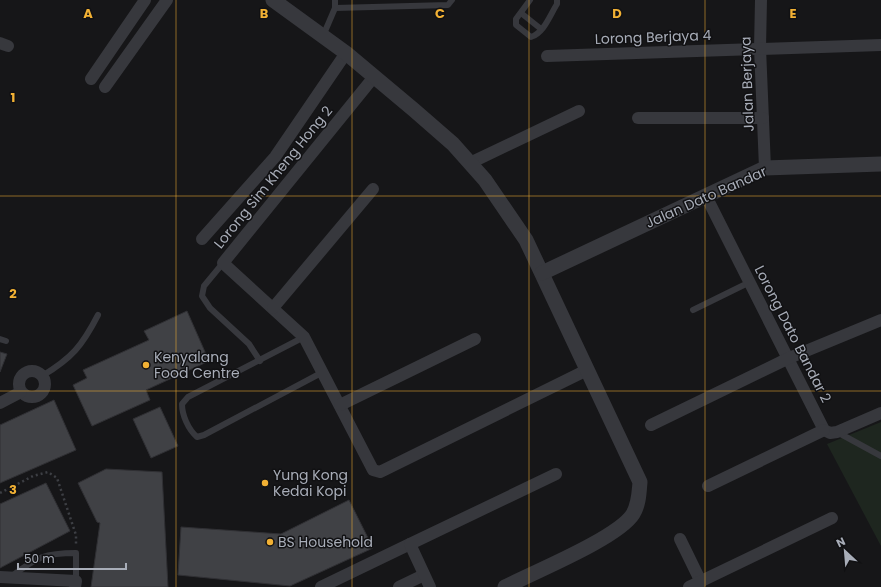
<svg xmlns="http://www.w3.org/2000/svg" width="881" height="587" viewBox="0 0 881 587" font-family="Poppins,sans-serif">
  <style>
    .green { fill: #1e261f }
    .building { fill: #404145; stroke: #303034 }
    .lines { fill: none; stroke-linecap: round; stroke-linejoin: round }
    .path { stroke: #3d3f44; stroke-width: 2.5; stroke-dasharray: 2 3; stroke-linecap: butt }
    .service { stroke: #37383d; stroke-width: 6 }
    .minor { stroke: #37383d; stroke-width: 12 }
    .tertiary { stroke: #37383d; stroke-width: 15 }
    .grid { fill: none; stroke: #f2b134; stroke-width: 1; stroke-opacity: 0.55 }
    .poi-dot { fill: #f2b134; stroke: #111113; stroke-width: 1.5 }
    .labels { text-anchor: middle; stroke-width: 3; stroke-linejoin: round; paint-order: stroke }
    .street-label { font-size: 14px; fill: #a8adb8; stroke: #111113 }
    .poi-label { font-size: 14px; fill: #a8adb8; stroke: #111113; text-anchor: start }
    .grid-label { font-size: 13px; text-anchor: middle; font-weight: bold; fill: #f2b134; stroke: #111113; stroke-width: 3; stroke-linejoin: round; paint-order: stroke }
  </style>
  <rect width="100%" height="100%" fill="#161618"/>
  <polygon class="green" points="881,422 881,546 827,444"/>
  <g class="building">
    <polygon points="187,311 209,361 146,390 150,400 92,426 73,385 87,378 83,370 149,340 144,331"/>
    <polygon points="0,352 7,354 0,372"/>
    <polygon points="54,400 76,450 0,483 0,425"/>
    <polygon points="160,407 178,446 151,458 133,419"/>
    <polygon points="106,469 162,472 168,587 91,587 100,523 97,522 78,483"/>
    <polygon points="46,483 70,531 0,568 0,504"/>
    <polygon points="349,500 373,548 290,586 178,575 181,527 281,534"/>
  </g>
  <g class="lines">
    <polyline class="path" points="0,493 33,476 48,472 57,478 76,535 76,544"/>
    <g class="service">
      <path d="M530 0 516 19V25L531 37C544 33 550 15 557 4V0"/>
      <polyline points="335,8 448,5 452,0"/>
      <polyline points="521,13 541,29"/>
      <polyline points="323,36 335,8 335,0"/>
      <polyline points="223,263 204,286 202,296 210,308 249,344 260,361"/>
      <polyline points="693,310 750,282"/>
      <path d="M304 337 188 397 182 404C182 415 188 429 197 437L204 435 323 372"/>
      <polyline points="0,339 6,341"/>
      <path d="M42 376C72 358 82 346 98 315"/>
      <polyline points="837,432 881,456"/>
      <path d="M12 576C37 557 45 553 76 553V581"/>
    </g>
    <g class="minor">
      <polyline points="761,0 760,48 765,168"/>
      <polyline points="0,43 8,46"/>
      <polyline points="547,56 881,45"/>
      <polyline points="373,78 223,263 304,337 373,470 380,472 587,370"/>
      <polyline points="91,79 145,0"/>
      <polyline points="105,87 167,0"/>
      <polyline points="638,118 763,118"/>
      <polyline points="470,163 579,111"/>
      <polyline points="706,196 824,430 830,433 837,432 881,413"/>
      <polyline points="202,239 275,157 346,53"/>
      <polyline points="273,308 373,189"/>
      <circle cx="32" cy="384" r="13"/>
      <polyline points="0,403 21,392"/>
      <polyline points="340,405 475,339"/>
      <polyline points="651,425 789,358 881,320"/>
      <polyline points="708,486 824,430"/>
      <polyline points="680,539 701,582"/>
      <polyline points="0,577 76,581 75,587"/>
      <polyline points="321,587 410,544"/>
      <polyline points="399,587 424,575"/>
      <polyline points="430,587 410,544 556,474"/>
      <polyline points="689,587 832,518"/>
    </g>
    <g class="tertiary">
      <path d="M273 0 346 53 414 110 453 144 485 180 526 240 640 482C639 493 639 504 633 514 618 538 534 572 505 587"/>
      <polyline points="542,273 765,168 881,164"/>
    </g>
  </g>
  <path class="grid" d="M176 0V587M352 0V587M529 0V587M705 0V587M0 196H881M0 391H881"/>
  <g class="poi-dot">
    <circle cx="146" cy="365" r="4"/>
    <circle cx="265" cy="483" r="4"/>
    <circle cx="270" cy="542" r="4"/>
  </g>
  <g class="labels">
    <g class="street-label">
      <text transform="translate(653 37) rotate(-2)" y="5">Lorong Berjaya 4</text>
      <text transform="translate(747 84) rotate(-92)" y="5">Jalan Berjaya</text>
      <text transform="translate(273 177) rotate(-51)" y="5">Lorong Sim Kheng Hong 2</text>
      <text transform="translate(706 197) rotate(-24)" y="5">Jalan Dato Bandar</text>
      <text transform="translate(793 334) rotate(63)" y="5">Lorong Dato Bandar 2</text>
    </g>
    <g class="poi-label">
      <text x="154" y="362">Kenyalang<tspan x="154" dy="16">Food Centre</tspan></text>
      <text x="273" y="480">Yung Kong<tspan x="273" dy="16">Kedai Kopi</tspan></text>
      <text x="278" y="547">BS Household</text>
    </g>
  </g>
  <g class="grid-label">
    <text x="88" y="18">A</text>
    <text x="264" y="18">B</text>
    <text x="440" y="18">C</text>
    <text x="617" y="18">D</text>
    <text x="793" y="18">E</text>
    <text x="13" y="102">1</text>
    <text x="13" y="298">2</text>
    <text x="13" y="494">3</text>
  </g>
  <g transform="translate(845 551) rotate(334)" stroke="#111113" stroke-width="3" paint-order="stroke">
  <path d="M0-3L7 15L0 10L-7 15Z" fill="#a8adb8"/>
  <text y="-6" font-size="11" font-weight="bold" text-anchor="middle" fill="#a8adb8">N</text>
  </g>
  <path d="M18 563v6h108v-6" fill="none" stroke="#a8adb8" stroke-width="2"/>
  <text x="24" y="563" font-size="12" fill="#a8adb8" stroke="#111113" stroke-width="3" paint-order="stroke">50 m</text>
</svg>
